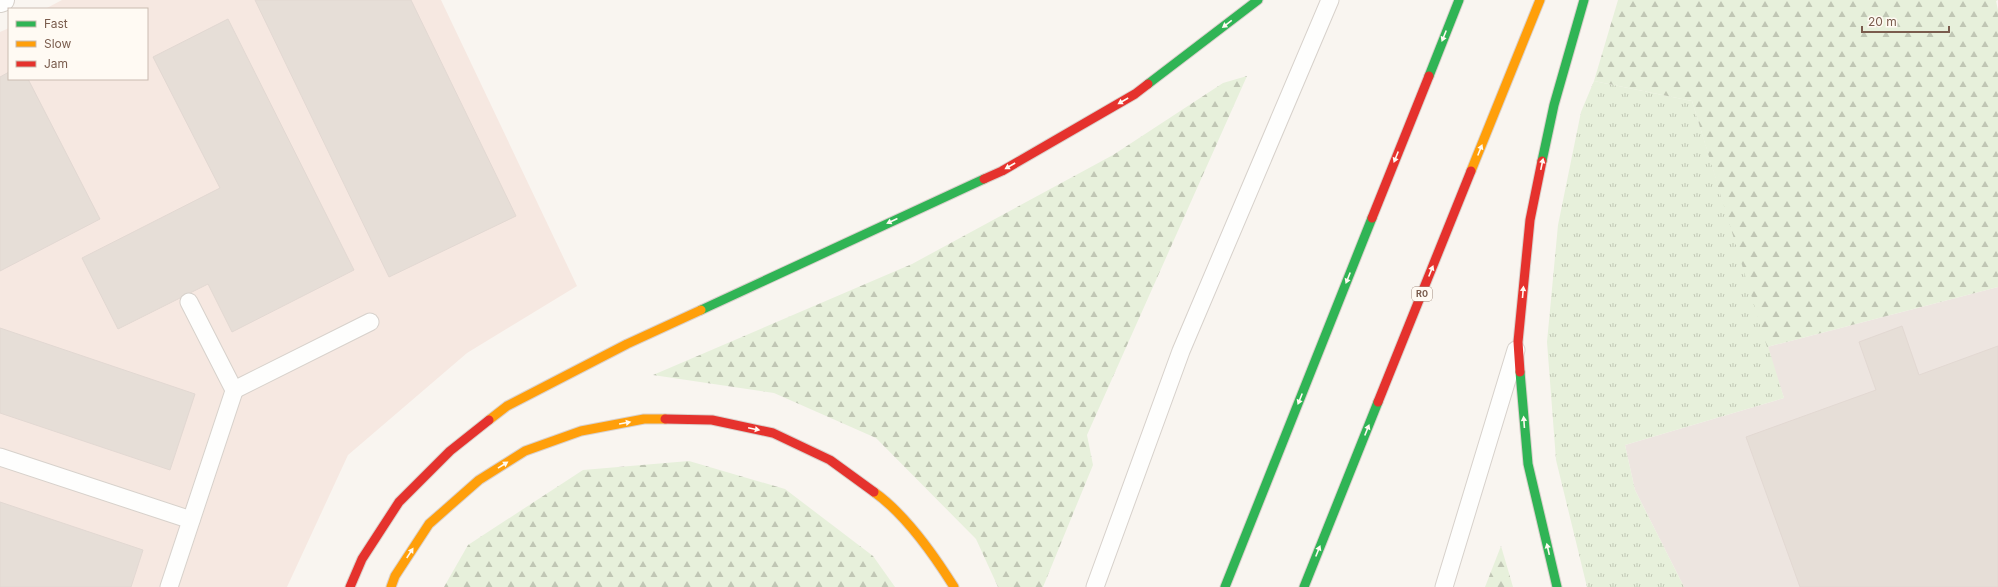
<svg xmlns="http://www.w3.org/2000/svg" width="1998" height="587" viewBox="0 0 1998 587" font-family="Inter,sans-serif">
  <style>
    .commercial { fill: #f6e8e1 }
    .industrial { fill: #ede5e0 }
    .grass { fill: url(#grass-tufts) }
    .forest { fill: url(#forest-firs) }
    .building { fill: #e6ded7; stroke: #e2d8d2 }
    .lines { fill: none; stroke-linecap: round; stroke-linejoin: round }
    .lane-casing { stroke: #d7d1cb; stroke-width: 19 }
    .street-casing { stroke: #d7d1cb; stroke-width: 24 }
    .fast-casing { stroke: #dad1cc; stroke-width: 11 }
    .slow-casing { stroke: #dad1cc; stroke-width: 11 }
    .jam-casing { stroke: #dad1cc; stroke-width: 11 }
    .lane { stroke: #fefefd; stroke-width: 17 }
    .street { stroke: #fefefd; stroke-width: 22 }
    .fast { stroke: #30b455; stroke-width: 9 }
    .slow { stroke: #ff9f0a; stroke-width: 9 }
    .jam { stroke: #e5322d; stroke-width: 9 }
    .oneway { fill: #fffaf3 }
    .labels { text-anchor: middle; stroke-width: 3; stroke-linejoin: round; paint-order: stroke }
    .shield { fill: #fffaf3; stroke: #a28b7f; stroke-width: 1 }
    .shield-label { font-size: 9px; font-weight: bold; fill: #7a5c4d }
  </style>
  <defs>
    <pattern id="grass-tufts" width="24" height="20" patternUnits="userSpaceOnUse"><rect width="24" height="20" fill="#e7f0db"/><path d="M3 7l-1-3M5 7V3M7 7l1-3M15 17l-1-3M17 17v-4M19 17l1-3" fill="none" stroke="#c0c6b4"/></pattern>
    <pattern id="forest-firs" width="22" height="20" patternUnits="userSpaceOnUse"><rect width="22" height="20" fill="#e7f0db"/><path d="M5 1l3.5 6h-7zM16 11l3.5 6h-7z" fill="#c0c6b4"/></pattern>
  </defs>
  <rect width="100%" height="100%" fill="#f9f5f0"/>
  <polygon class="commercial" points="62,0 441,0 577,286 467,353 348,455 287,587 0,587 0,32 9,28 9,79 147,79 147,9 45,9"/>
  <polygon class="industrial" points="1998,287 1998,587 1684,587 1635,490 1625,445 1784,398 1767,347"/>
  <polygon class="grass" points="1594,81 1692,101 1784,398 1625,445 1635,490 1684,587 1587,587 1556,460 1547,342 1558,225 1581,112"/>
  <g class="forest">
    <polygon points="1618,0 1998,0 1996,1 1998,10 1998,287 1767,347 1692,101 1594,81"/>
    <polygon points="1247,76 1087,435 1093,465 1043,587 998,587 976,539 876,438 774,393 653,375 912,264 1113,155 1223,83"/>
    <polygon points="689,461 785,489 873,556 895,587 444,587 468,545 583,470"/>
    <polygon points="1501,546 1513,587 1485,587"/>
  </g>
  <g class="building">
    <polygon points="255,0 411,0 516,216 389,277"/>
    <polygon points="228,19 354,270 232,332 208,284 118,329 82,258 220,188 153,57"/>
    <polygon points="9,72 9,79 28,79 100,219 0,271 0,77"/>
    <polygon points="1902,326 1919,375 1998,346 1998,587 1800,587 1746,437 1876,390 1859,342"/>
    <polygon points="0,328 195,394 170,470 0,413"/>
    <polygon points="0,502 143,550 131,587 0,587"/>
  </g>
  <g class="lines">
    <g class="lane-casing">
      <g id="lane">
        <polyline points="189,302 234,390 370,322"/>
        <polyline points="0,457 191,520"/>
        <polyline points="169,587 235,388"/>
        <polyline points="1095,587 1181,351 1330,0"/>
        <polyline points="1444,587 1516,350"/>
      </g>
    </g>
    <g class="street-casing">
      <polyline id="street" points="0,1 3,0"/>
    </g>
    <g class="fast-casing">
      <g id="fast">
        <polyline points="1429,76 1459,0"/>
        <polyline points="1148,84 1258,0"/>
        <polyline points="1542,161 1554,105 1584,0"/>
        <polyline points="701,310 984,179"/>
        <polyline points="1520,372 1528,464 1557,587"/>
        <polyline points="1225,587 1372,218"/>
        <polyline points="1304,587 1378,402"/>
      </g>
    </g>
    <g class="slow-casing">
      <g id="slow">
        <polyline points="1471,171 1540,0"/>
        <polyline points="489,420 507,406 627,344 701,310"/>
        <path d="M874 492C905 514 934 555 954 587"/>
        <polyline points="391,587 395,576 429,524 479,480 525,451 581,431 644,419 665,419"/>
      </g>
    </g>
    <g class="jam-casing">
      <g id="jam">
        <polyline points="984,179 1002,171 1135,94 1148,84"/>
        <polyline points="1372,218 1429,76"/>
        <polyline points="1520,372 1518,342 1530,220 1542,161"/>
        <polyline points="1378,402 1471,171"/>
        <polyline points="665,419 712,420 773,433 830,460 874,492"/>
        <polyline points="350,587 362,559 399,502 450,451 489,420"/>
      </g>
    </g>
    <use href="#lane" class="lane"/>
    <use href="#street" class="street"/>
    <use href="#fast" class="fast"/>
    <use href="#slow" class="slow"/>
    <use href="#jam" class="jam"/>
  </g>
  <defs><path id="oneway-solid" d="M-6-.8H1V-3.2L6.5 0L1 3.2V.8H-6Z"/></defs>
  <g class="oneway">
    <use href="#oneway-solid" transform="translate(1227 24) rotate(143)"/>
    <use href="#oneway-solid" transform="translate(1444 36) rotate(112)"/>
    <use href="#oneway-solid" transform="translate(1123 101) rotate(150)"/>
    <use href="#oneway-solid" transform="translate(1480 150) rotate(-68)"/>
    <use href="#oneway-solid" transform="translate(1396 157) rotate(112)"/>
    <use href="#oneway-solid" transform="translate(1542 164) rotate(-78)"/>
    <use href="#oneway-solid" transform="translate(1010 166) rotate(150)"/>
    <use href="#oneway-solid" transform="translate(892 221) rotate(155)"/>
    <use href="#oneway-solid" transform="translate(1431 271) rotate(-68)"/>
    <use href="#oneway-solid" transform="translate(1348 278) rotate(112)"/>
    <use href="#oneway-solid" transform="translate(1523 292) rotate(-85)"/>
    <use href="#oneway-solid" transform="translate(1300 399) rotate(112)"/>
    <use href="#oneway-solid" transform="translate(1524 422) rotate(-94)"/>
    <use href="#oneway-solid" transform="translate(625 423) rotate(-10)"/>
    <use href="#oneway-solid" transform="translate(754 429) rotate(12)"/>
    <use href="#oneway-solid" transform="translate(1367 430) rotate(-68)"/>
    <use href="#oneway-solid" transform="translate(503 465) rotate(-32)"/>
    <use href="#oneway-solid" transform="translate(1548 549) rotate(-103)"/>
    <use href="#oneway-solid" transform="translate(1318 551) rotate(-68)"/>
    <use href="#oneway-solid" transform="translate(410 553) rotate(-57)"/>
  </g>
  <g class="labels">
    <rect class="shield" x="1412" y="287" width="20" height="14" rx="3"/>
    <g class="shield-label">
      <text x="1422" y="297">R0</text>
    </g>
  </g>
  <rect x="8" y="8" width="140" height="72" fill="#fffaf3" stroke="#cabbb1"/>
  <rect x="16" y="21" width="20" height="6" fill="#30b455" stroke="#cabbb1"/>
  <text x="44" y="28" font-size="12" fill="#7a5c4d">Fast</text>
  <rect x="16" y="41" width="20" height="6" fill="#ff9f0a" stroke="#cabbb1"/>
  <text x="44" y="48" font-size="12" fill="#7a5c4d">Slow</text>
  <rect x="16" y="61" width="20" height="6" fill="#e5322d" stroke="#cabbb1"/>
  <text x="44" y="68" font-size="12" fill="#7a5c4d">Jam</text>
  <path d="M1862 26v6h87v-6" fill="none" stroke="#7a5c4d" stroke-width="2"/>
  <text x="1868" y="26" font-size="12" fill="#7a5c4d" stroke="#fffaf3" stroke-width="3" paint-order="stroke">20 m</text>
</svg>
